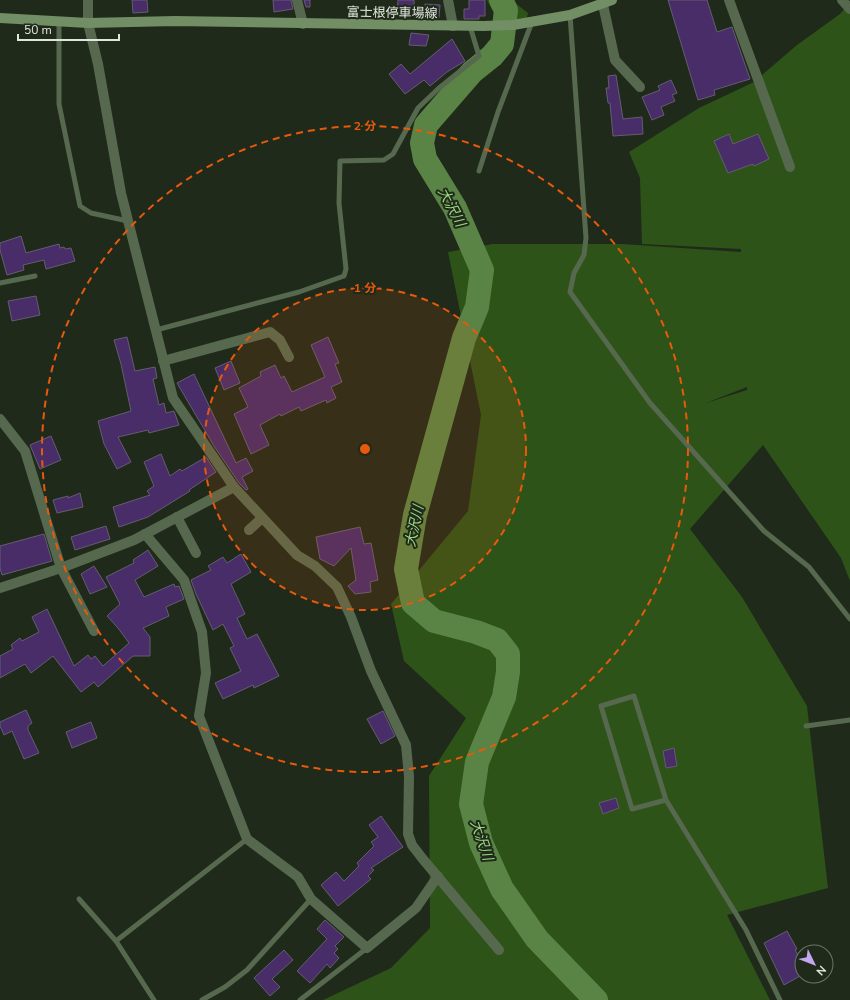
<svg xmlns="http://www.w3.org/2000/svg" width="850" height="1000" viewBox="0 0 850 1000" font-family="'Nunito Sans','Noto Sans JP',sans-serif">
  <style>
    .green { fill: #2e5319; fill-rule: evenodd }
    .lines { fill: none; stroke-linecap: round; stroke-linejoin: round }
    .river { stroke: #5a8445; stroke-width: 24 }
    .building { fill: #482d69; stroke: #645d71 }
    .service { stroke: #56694e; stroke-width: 5 }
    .minor { stroke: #56694e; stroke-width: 10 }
    .secondary { stroke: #718e64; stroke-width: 10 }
    .ring { fill: none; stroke: #e8590c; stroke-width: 2; stroke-dasharray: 7 5 }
    .labels { text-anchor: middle; stroke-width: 4; stroke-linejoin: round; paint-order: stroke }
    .street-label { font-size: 13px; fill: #e0e7dc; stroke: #1f2a1a }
    .water-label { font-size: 14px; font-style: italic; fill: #99d57d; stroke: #1f2a1a }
    .centre { fill: #e8590c; stroke: #1f2a1a; stroke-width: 2 }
    .ring-label { font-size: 12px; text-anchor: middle; font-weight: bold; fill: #e8590c; stroke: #1f2a1a; stroke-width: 4; stroke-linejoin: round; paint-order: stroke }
  </style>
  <rect width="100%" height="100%" fill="#1f2a1a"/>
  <g class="green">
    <polygon points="487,0 514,0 515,3 528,13 526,21 501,27"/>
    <path d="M850 2V581L841 558 763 445 690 529 742 597 807 706 828 888 727 915 770 1000H323L391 968 430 928 429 776 466 718 404 661 391 604 468 511 481 415 448 252 493 244H622L741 252V249L642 244 640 178 629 152 699 108 754 82 797 45 840 14ZM747 388V390L706 403 747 387Z"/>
  </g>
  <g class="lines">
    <polyline class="river" points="501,0 506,10 502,44 492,56 472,72 426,125 422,143 425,159 455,208 482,270 477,307 464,338 415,515 406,569 413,603 434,621 476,632 497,640 508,654 508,672 504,697 477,762 471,804 481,843 502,889 537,939 596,1000"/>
  </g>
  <g class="building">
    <polygon points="132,0 147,0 148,12 133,13"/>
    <polygon points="273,0 291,0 293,9 274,12"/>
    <polygon points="304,0 310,0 310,7 306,7"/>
    <polygon points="398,0 414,0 414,13 397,13"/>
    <polygon points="469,0 485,0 485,16 479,16 479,19 464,19 464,9 469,9"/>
    <polygon points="668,0 707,0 717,32 732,27 750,79 714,90 715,95 698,100"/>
    <polygon points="425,4 440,5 439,18 425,17"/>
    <polygon points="411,33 429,35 426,46 409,45"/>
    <polygon points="452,39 465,61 447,72 430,86 424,80 405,94 389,74 401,64 410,74"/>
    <polygon points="616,75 623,119 642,117 643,134 613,136 610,103 608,103 606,88 609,88 608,76"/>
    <polygon points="671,80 677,93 672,95 675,101 661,107 664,115 652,120 642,97 660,90 658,86"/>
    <polygon points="729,134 733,144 758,134 769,159 754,166 753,164 728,173 714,141"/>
    <polygon points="21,236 26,253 59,244 60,248 64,247 65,249 71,248 75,261 46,269 44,260 23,265 24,270 7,275 0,250 0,243"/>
    <polygon points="36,296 40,315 12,321 8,301"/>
    <polygon points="127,337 135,371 155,367 157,378 153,379 159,405 164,403 166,413 174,411 179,425 149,433 148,430 118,437 131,462 117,469 104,444 98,421 131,411 121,364 114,340"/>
    <polygon points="328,337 339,363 335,364 342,382 331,387 336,398 327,403 326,400 301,411 299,407 281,416 280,414 260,425 269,445 251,454 234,414 248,407 239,388 261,376 260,372 275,365 281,378 284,376 292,392 325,377 311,345"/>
    <polygon points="231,361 240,383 224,390 215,368"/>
    <polygon points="194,374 236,463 246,458 253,471 242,477 248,489 246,490 239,483 214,446 177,383"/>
    <polygon points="51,436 61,460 40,469 30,445"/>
    <polygon points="161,454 170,476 180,469 182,471 206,457 216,472 189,490 190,491 148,517 119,527 113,507 150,495 147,491 154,486 144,462"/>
    <polygon points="80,493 83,507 57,513 53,500 68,496 68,498"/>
    <polygon points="106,526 110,539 75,550 71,537"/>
    <polygon points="360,527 364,544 371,543 378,580 370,582 371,592 355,594 348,586 356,580 351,548 334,566 320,559 316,537"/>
    <polygon points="44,534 52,561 2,575 0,568 0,546"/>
    <polygon points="148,550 158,566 135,580 144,597 174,584 175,587 179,586 184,599 166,607 169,616 143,628 150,637 150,656 133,656 98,687 94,682 81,692 53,656 31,673 25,664 0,678 0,656 13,649 11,645 20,638 22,641 39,632 32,617 47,609 74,666 88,655 91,659 95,656 103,666 129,643 118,628 107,616 120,604 106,577 134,563 133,560"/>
    <polygon points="241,554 251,572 231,584 245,614 237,618 247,639 257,634 279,676 254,688 253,685 223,699 215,683 241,671 230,648 234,646 223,624 213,630 196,594 191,580 211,570 208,566 223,557 227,563"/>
    <polygon points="94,566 107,587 90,594 81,574"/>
    <polygon points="26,710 32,723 28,726 28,730 39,753 24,759 12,731 4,735 0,726 0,722"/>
    <polygon points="383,711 395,736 381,744 367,719"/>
    <polygon points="91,722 97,738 72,748 66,732"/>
    <polygon points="674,748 677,766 666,768 663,751"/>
    <polygon points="616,798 619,808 603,814 599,803"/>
    <polygon points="381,816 403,847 371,868 374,870 368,876 371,879 338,906 321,885 336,872 344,881 359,866 357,863 374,846 371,842 378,837 369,825"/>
    <polygon points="325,920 344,937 335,946 338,949 334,953 339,958 330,968 327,964 310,983 297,971 327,939 317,929"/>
    <polygon points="787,931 797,949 795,950 802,962 802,975 784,985 764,943"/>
    <polygon points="284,950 293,960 272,979 280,987 270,996 254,978"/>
  </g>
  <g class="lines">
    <g class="service">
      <polyline points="570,15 586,238 584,255 574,273 570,292 650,403 764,531 809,567 850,619"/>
      <polyline points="59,22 59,104 80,206 91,213 128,221"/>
      <polyline points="479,171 498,112 532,22"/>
      <polyline points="0,283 35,276"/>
      <polyline points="156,330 299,292 344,276 346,269 339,203 340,161 384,160 393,154 418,108 439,88 479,56 470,26"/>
      <polyline points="806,726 850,720"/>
      <polyline points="666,800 632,809 601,706 634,696 666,800 746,930 780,1000"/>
      <polyline points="79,899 116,941"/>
      <polyline points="154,1000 116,941 247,839"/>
      <polyline points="202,1000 225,987 247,970 311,899"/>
      <polyline points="300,1000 367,948"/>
    </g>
    <g class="minor">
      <polyline points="88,0 88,23 98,64 121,193 173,398 234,487 297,555 315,566 337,587 351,617 371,671 406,745 409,776 408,834 412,845 422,858 499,950"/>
      <polyline points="297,0 303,24"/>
      <polyline points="448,0 453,26"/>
      <polyline points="602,0 615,60 640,87"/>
      <polyline points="729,0 790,167"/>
      <polyline points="842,0 850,9"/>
      <polyline points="163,361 270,332 280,340 289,357"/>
      <polyline points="0,419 25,451 61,568 94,631"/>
      <polyline points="177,517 196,553"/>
      <polyline points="249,530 262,518"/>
      <polyline points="145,534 184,580 202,632 206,673 199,716 247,839 298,877 311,899 367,948 416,908 438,876"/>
      <polyline points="0,588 61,568 134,540 234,487"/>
    </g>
    <polyline class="secondary" points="0,18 88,23 175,21 484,26 513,25 570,15 612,0"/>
  </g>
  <circle cx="365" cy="449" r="161" fill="#e8590c" fill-opacity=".12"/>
  <g class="ring">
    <circle cx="365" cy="449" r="161"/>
    <circle cx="365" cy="449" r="323"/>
  </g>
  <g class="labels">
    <g class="street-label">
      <text transform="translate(392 12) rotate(1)" y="5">富士根停車場線</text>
    </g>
    <g class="water-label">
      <text transform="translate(452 207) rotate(62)" y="5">大沢川</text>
      <text transform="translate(414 526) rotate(-78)" y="5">大沢川</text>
      <text transform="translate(482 840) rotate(71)" y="5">大沢川</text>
    </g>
  </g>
  <circle cx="365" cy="449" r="6" class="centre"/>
  <g class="ring-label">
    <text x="365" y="130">2 分</text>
    <text x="365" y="292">1 分</text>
  </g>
  <g transform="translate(814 964) rotate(133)"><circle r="19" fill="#1f2a1a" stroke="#6c7668"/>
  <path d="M0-3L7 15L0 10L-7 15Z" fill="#c4a7f1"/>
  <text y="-6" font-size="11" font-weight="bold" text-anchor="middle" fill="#e0e7dc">N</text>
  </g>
  <path d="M18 34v6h101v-6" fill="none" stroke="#e0e7dc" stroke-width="2"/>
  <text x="24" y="34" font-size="12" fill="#e0e7dc" stroke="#1f2a1a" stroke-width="3" paint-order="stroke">50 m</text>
</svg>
